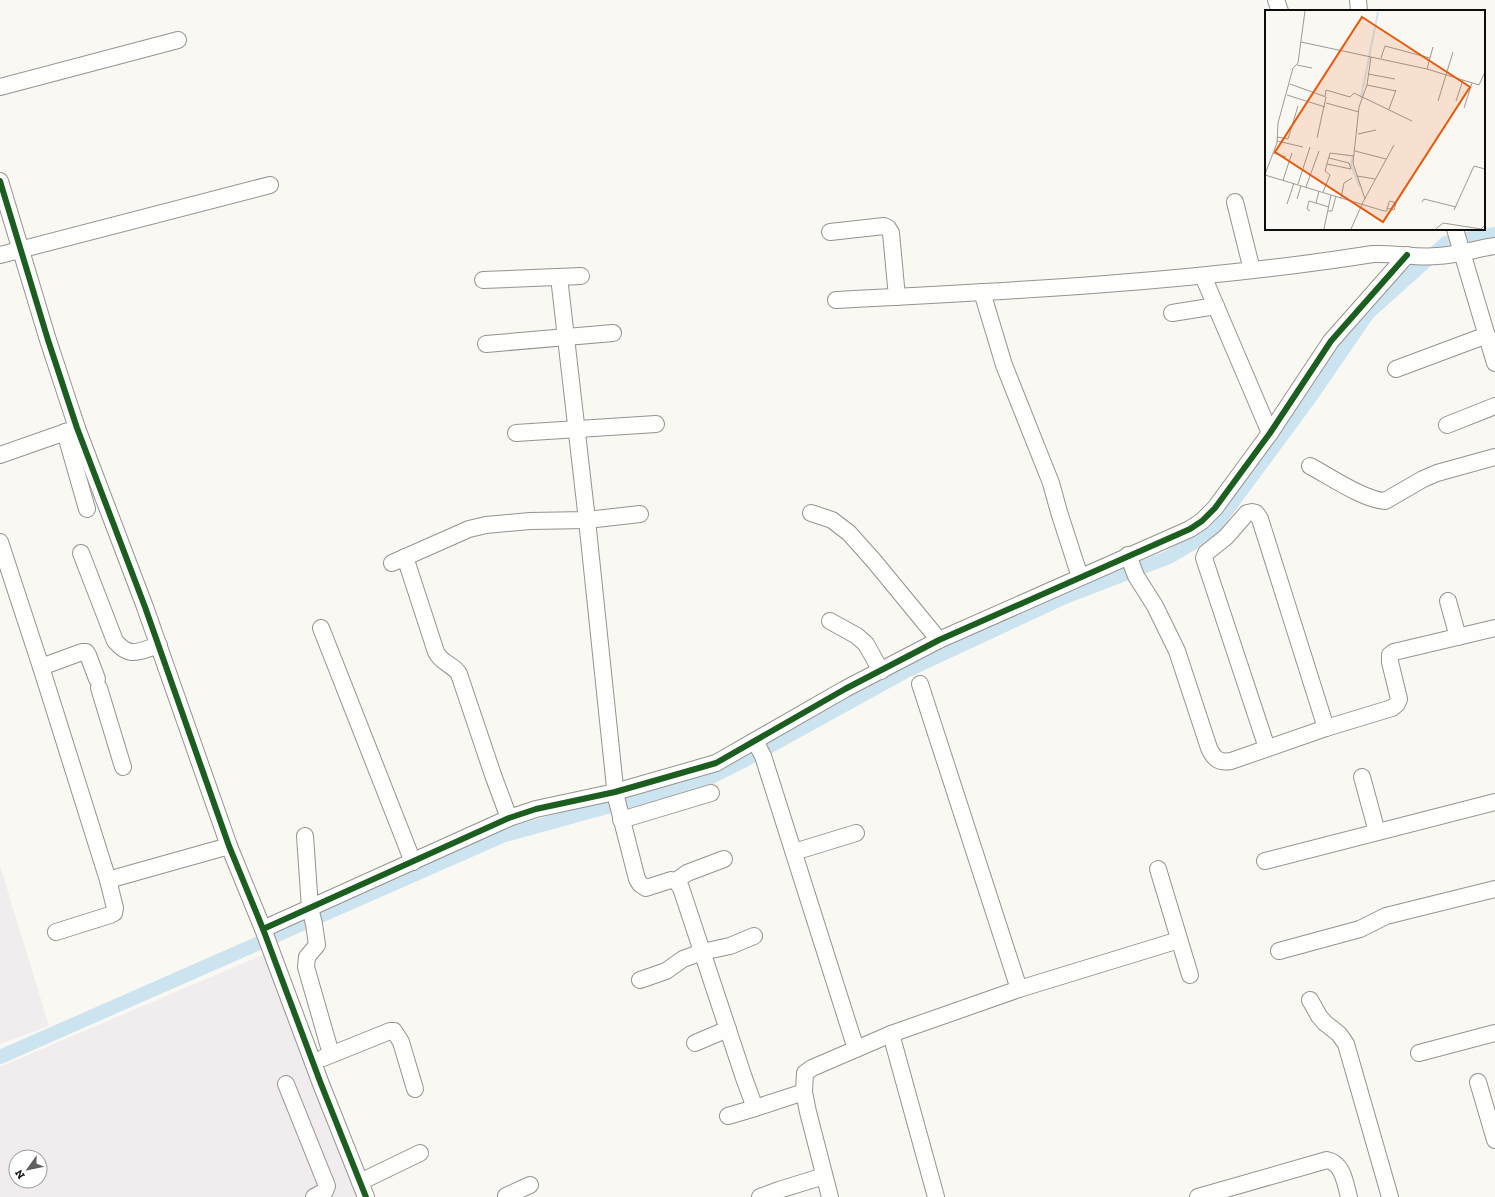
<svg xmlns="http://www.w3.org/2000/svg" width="1495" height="1197" viewBox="0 0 1495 1197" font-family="'Zilla Slab',serif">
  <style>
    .industrial { fill: #f1ecee; fill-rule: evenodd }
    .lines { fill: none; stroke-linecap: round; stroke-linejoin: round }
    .canal { stroke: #cce4ef; stroke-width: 14 }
    .minor-casing { stroke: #949390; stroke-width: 18 }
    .minor { stroke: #fefefd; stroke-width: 16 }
    .cycleway-casing { stroke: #fff; stroke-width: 8 }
    .cycleway { stroke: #1b5e20; stroke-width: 6 }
    .inset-river { fill: none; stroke: #cce4ef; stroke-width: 2 }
    .inset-road { fill: none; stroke: #9b9a96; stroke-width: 1 }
    .view { fill: #e8590c; fill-opacity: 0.15; stroke: #e8590c; stroke-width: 2 }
    .inset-edge { fill: none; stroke: #0d0d0d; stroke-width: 2 }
  </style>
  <rect width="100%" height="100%" fill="#faf8f2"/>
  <g class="industrial">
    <polygon points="0,866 49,1026 0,1044"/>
    <path d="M267 953 359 1197H0V1067ZM16 1157H40V1181H16Z"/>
  </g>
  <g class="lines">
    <polyline class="canal" points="0,1057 502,836 705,780 743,761 904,672 1065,597 1169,557 1210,533 1311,396 1368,313 1446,243 1495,234"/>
    <g class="minor-casing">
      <g id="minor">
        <polyline points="1276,0 1280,11"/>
        <polyline points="1358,0 1359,11"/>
        <polyline points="0,87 178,40"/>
        <polyline points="0,181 48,340 77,428 145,607 229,846 263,929 321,1084 366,1197"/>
        <polyline points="1235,202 1252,270"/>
        <polyline points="1455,229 1495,363"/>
        <polyline points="830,232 884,226 888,228 891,233 897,297"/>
        <polyline points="0,255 270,185"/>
        <polyline points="1203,276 1270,433"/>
        <polyline points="559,277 587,520 616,797 637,879 640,884 646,888 671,880 676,881 681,888 744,1078 755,1108 804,1092"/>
        <polyline points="483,280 581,276"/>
        <polyline points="982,292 1004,365 1051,483 1059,512 1080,577"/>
        <path d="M836 300C1015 291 1195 282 1373 254 1395 253 1416 258 1437 256 1457 255 1476 249 1495 246"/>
        <polyline points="1172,313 1216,306"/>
        <polyline points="486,344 613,333"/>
        <polyline points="1396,369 1487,335"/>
        <polyline points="1447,425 1495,406"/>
        <polyline points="65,432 87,509"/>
        <polyline points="516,433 656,424"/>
        <polyline points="0,455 77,428"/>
        <path d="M1310 466C1329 476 1364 500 1385 501L1423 479 1437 473 1495 457"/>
        <polyline points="811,513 832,520 849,533 874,561 939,640"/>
        <polyline points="0,542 41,667 108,880 115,908 114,913 110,915 56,932"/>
        <path d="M81 553 115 641C130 659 139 651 159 645"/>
        <path d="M1128 555 1136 576 1155 606 1177 651 1209 748C1214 759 1219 763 1231 761L1326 728 1392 708 1397 704 1399 699 1390 662V655L1394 652 1495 628"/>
        <path d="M405 557 436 652C442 664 453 664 459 674L493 775 509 818"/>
        <polyline points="392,563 469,529 486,525 530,521 587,520 640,514"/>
        <polyline points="1448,601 1458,637"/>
        <polyline points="830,621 857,636 866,644 881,671"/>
        <polyline points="321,628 413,862"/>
        <polyline points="41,667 82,652 86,652 88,655 97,679"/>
        <polyline points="920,684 1019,989"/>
        <polyline points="99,688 123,767"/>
        <polyline points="755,741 763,756 856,1049"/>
        <polyline points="1267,748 1204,558 1206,553 1226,537 1247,513 1252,512 1256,513 1260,519 1326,728"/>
        <polyline points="1362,777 1377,832"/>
        <polyline points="621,820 711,793"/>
        <polyline points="305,836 310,908 314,924 317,945 307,957 306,967 331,1054"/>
        <polyline points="794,852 856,833"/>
        <polyline points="1265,861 1495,802"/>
        <polyline points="1158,869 1190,975"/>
        <polyline points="108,880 229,846"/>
        <polyline points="676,881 687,873 724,859"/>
        <polyline points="263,929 509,818 536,809 615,792 716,763 845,689 939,640 1190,529 1202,521 1215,508 1270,433 1331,341 1407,255"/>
        <polyline points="1279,951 1360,929 1386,916 1495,889"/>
        <polyline points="640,980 666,971 683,959 702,952 730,946 754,936"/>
        <polyline points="1310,1000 1319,1016 1325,1023 1339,1034 1346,1044 1390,1197"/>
        <polyline points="891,1034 936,1197"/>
        <polyline points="695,1043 728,1029"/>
        <polyline points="1419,1053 1495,1033"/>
        <polyline points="323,1058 390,1031 394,1031 401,1042 415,1089"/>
        <polyline points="1478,1082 1495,1140"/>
        <polyline points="286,1084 327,1186 325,1191 314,1197"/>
        <polyline points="728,1116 755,1108"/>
        <polyline points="360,1182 420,1153"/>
        <polyline points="506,1196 530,1185"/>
        <polyline points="760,1197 779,1190 824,1176"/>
        <polyline points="830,1197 808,1112 804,1092 805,1073 812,1068 891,1034 1019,989 1179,940"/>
        <path d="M1198 1197 1327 1160C1343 1163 1345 1183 1349 1197"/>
      </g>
    </g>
    <use href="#minor" class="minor"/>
    <g class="cycleway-casing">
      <g id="cycleway">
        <polyline points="0,181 48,340 77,428 145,607 229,846 263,929 321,1084 366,1197"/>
        <polyline points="263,929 509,818 536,809 615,792 716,763 845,689 939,640 1190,529 1202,521 1215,508 1270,433 1331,341 1407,255"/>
      </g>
    </g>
    <use href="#cycleway" class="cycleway"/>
  </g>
  <g transform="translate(1265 10)">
    <rect width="220" height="220" fill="#faf8f2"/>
    <path class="inset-river" d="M96 88 113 2M88 145 86 155 95 177"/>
    <path class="inset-road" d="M36 32 162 59 214 75 220 62M116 48 120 36 165 48M32 55 47 58M162 59 168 37M103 64 130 69M25 74 61 87 52 128M102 75 131 81M22 85 60 97M60 86 61 80 85 87 89 83 147 111M173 91 188 42M191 91 198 70M61 93 94 102M199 98 207 73M124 99 131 80M93 124 111 120M12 127 23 129 33 96M12 131 38 137M90 141 121 149M8 143 21 147M62 154 86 159 84 153 64 148M0 164 12 133 13 113 28 58 33 53 40 1M0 165 119 201H122V198L123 196 124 192 125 191 131 193 129 200 122 198M92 166 110 169M18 170 27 143M33 174 45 137M41 177 54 141M58 182 65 165 60 161 65 143 89 146M76 188 79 173 87 168M32 189 36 176M100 189 88 153 94 97 102 75 106 47M157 192 159 189 191 197M51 193 54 181M22 194 29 173M189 200 209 156 220 159M45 201 42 199 44 191 64 197M63 201H67L71 186M59 219 66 185M86 219 98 192 129 135M171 219 178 213 216 219 220 215"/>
    <path class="view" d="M97 7 205 77 118 212 10 142Z"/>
    <rect width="220" height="220" class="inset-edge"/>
  </g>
  <g transform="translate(28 1169) rotate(237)"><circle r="19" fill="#ffffff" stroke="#9e9e9e"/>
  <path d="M0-3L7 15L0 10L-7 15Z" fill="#605f5d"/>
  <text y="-6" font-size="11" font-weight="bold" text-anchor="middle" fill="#0d0d0d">N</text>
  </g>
</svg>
